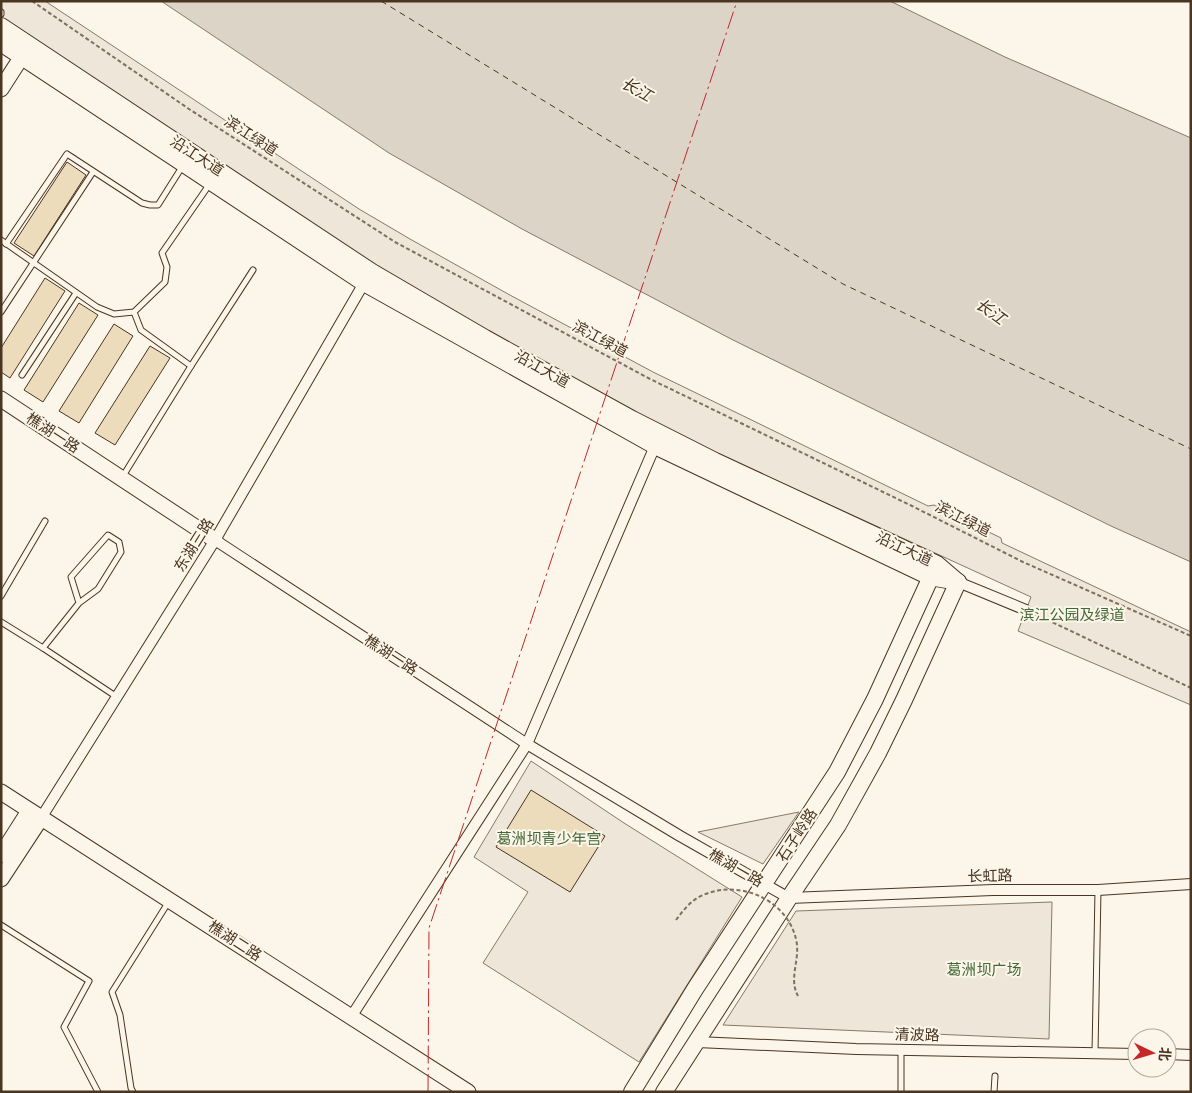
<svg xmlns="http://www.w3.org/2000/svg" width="1192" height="1093" viewBox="0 0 1192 1093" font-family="'Source Sans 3','Noto Sans SC',sans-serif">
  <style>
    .green { fill: #ede6d9; stroke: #887966 }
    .water { fill: #dcd4c6; stroke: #887966 }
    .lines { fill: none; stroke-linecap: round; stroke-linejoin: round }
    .ferry { stroke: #4a3520; stroke-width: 1; stroke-dasharray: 6 5; stroke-linecap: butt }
    .building { fill: #ecdcbc; stroke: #4a3520 }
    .lane-casing { stroke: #4a3520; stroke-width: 7 }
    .street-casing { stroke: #4a3520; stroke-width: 12 }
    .secondary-casing { stroke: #4a3520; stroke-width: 17 }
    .primary-casing { stroke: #4a3520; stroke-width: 18 }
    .path { stroke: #7f6f5c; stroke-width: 2; stroke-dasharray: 4 2.5; stroke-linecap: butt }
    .lane { stroke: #fbf6e9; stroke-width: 5 }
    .street { stroke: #fbf6e9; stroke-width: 10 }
    .secondary { stroke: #fbf6e9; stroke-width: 15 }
    .primary { stroke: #fbf6e9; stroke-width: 16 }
    .path-bridge { stroke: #7f6f5c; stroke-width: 2; stroke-dasharray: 4 2.5; stroke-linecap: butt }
    .power { stroke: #c62828; stroke-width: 1; stroke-dasharray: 18 4 2.5 4; stroke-linecap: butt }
    .labels { text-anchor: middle; stroke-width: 4; stroke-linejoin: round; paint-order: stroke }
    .street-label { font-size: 15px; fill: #4a3520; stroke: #fbf6e9 }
    .park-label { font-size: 15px; fill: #436837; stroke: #fbf6e9 }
    .water-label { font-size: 16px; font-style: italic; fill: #4a3520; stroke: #fbf6e9 }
  </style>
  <rect width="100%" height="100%" fill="#fbf6e9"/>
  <g class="green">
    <polygon points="1,1 45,1 359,209 410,239 508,294 653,372 928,506 934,505 1001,538 1002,543 1191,632 1191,705 1018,631 1031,597 682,437 476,325 280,207 1,18"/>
    <polygon points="531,761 624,823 742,897 639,1062 483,963 528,892 474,857"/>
    <polygon points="799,812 763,864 698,832"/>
    <polygon points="1052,902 1049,1039 723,1025 796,911"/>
  </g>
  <polygon class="water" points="161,1 890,1 1005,57 1191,138 1191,562 1111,526 733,340 522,229 389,153"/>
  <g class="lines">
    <polyline class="ferry" points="381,1 843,284 1191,449"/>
  </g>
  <g class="building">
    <polygon points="67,162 86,175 34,256 14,243"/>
    <polygon points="45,278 65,291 10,378 1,372 1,348"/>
    <polygon points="79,303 98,315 43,402 24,390"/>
    <polygon points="114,324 133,336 79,423 59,411"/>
    <polygon points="150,346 170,358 115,445 95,433"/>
    <polygon points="531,790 605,836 570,892 496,847"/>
  </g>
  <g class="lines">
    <g class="lane-casing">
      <g id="lane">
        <polyline points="1,12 1,14"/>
        <polyline points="1,240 97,307 114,314 134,312 165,282 167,267 162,253 209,185"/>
        <polyline points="6,244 67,154 142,203 150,205 158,205 182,167"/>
        <polyline points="1,312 93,172"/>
        <polyline points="134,312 141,330 191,366"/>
        <polyline points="22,375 76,293"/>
        <polyline points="123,476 191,366 253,270"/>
        <polyline points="1,596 45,521"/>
        <polyline points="1,622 43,648 79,603 98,589 121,552 119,542 108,535 71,577 79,603"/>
        <polyline points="43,648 117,697"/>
        <polyline points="1,925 89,981 64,1027 98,1092"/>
        <polyline points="1095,1053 1098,890"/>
        <polyline points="133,1092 131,1088 120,1015 112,992 166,906"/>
        <polyline points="901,1092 901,1050"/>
        <polyline points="994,1092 995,1076"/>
      </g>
    </g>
    <g class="street-casing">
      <g id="street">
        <polyline points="215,540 527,744 680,836 789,898 993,890 1098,890 1191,884"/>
        <polyline points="958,582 1026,610"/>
        <polyline points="41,818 215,540 364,283"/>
        <polyline points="351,1017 527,744 655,446"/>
        <polyline points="697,1042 856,1049 1137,1054"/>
        <polyline points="1167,1054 1191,1055"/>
      </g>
    </g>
    <g class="secondary-casing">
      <g id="secondary">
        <polyline points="1,89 28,47"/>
        <polyline points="1,399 215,540"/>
        <polyline points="1,792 468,1092"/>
        <polyline points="1,855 29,811"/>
        <polyline points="1,879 41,818"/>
      </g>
    </g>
    <g class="primary-casing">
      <g id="primary">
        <polyline points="1,26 372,272 485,338 632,419 715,461 937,564 958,582"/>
        <polyline points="1,43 364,283 655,446 930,577 958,582"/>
        <polyline points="632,1092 695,989 837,772 875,699 935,568"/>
        <polyline points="664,1092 789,898 838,825 878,753 904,700 958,582"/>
      </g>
    </g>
    <g class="path">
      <polyline points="32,1 189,109 395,242 650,379 912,506 1023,562 1191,636"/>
      <polyline points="1035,614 1191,688"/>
    </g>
    <use href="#lane" class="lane"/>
    <use href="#street" class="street"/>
    <use href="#secondary" class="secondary"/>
    <use href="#primary" class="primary"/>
    <path class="path-bridge" d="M676 920C682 912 688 904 697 898 734 877 786 897 796 939 801 959 788 978 798 996"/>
    <polyline class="power" points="428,1092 429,928 737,1"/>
  </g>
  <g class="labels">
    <g class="street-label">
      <text transform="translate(251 136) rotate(33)" y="5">滨江绿道</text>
      <text transform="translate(197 156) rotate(33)" y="5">沿江大道</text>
      <text transform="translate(600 339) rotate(28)" y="5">滨江绿道</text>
      <text transform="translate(542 369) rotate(29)" y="5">沿江大道</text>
      <text transform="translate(53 433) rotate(33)" y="5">樵湖一路</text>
      <text transform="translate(963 519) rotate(27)" y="5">滨江绿道</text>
      <text transform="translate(194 545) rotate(-58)" y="5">东湖三路</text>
      <text transform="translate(904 549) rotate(25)" y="5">沿江大道</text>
      <text transform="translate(391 655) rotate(33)" y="5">樵湖一路</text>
      <text transform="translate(797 835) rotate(-57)" y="5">石子岭路</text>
      <text transform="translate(736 868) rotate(30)" y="5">樵湖一路</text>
      <text transform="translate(990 876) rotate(-1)" y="5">长虹路</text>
      <text transform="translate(235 941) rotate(33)" y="5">樵湖二路</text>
      <text transform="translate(917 1035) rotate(1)" y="5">清波路</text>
    </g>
    <g class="park-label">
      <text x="1072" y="620">滨江公园及绿道</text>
      <text x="549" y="844">葛洲坝青少年宫</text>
      <text x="984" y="975">葛洲坝广场</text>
    </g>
    <g class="water-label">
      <text transform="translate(637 89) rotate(29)" y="6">长江</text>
      <text transform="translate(991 311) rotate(36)" y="6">长江</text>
    </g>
  </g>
  <rect width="1192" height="1093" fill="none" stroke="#4a3520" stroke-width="5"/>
  <g transform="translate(1152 1053) rotate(95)"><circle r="24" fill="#fbf6e9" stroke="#b4a999"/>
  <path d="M0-4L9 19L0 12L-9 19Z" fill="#c62828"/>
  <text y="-8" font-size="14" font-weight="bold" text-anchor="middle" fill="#4a3520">北</text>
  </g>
</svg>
